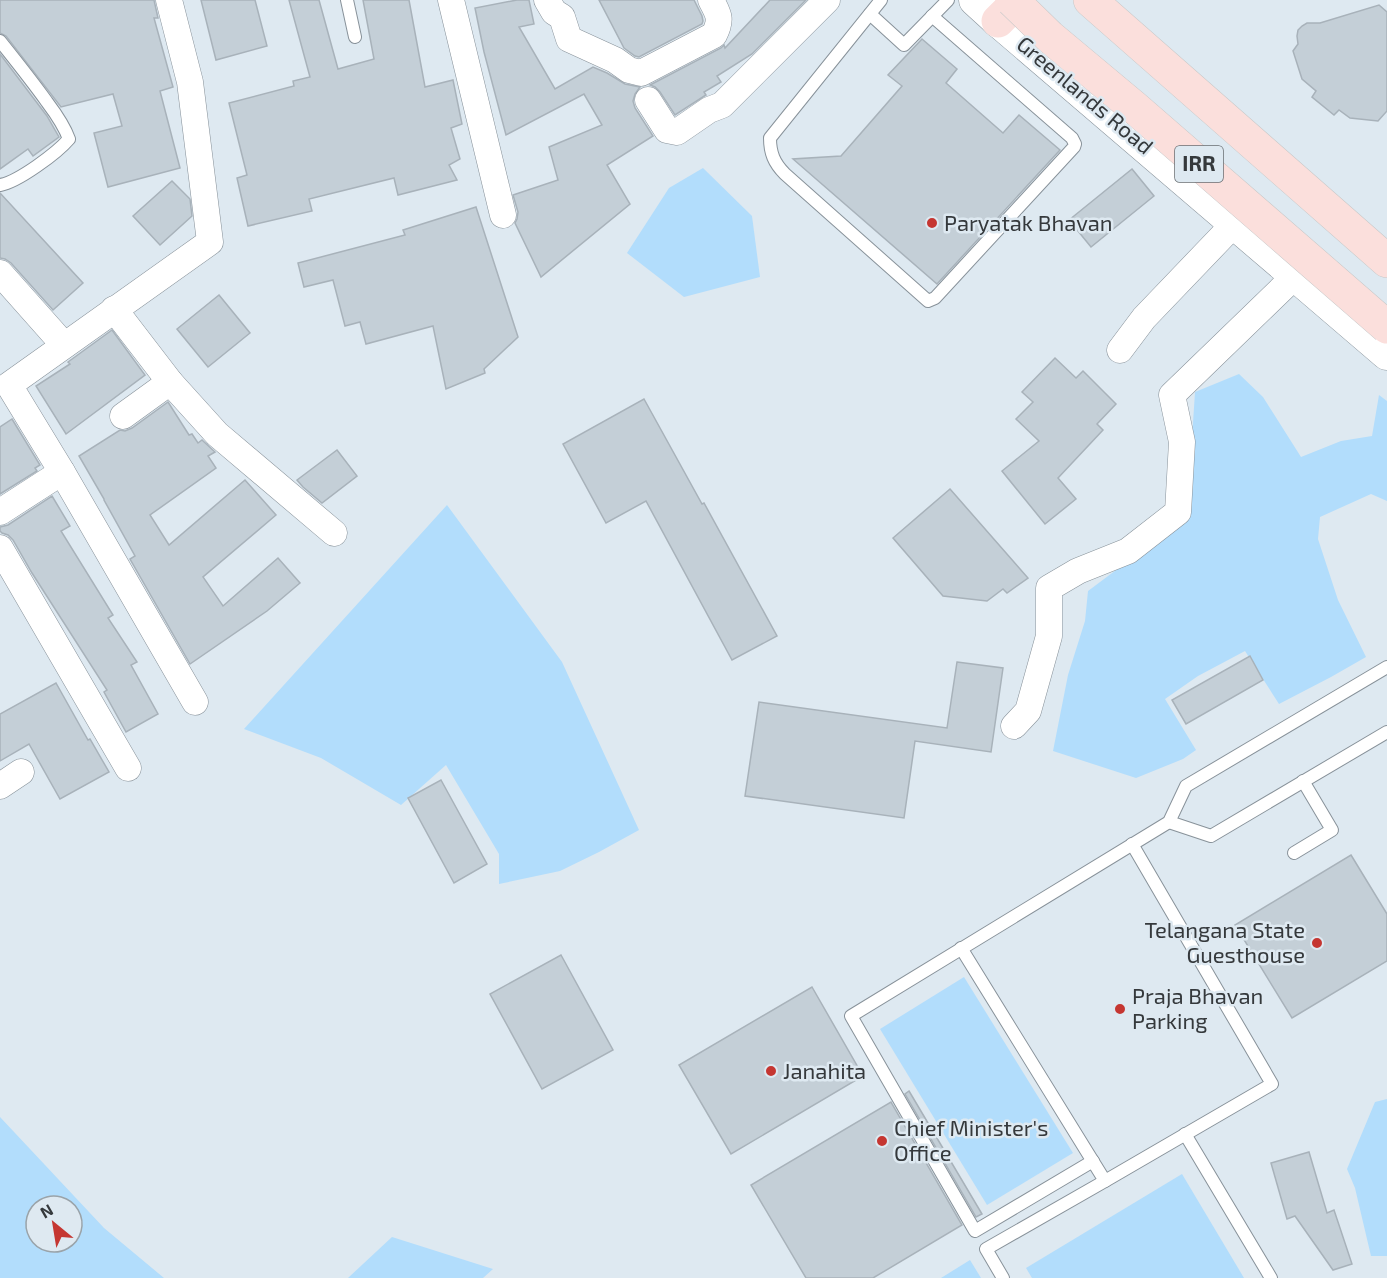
<svg xmlns="http://www.w3.org/2000/svg" width="1387" height="1278" viewBox="0 0 1387 1278" font-family="'Exo 2',sans-serif">
  <style>
    .green { fill: #b2ddfc; fill-rule: evenodd }
    .building { fill: #c4cfd7; stroke: #a8b2ba; stroke-width: 1.5 }
    .lines { fill: none; stroke-linecap: round; stroke-linejoin: round }
    .service-casing { stroke: #88929a; stroke-width: 14 }
    .minor-casing { stroke: #88929a; stroke-width: 27 }
    .tertiary-casing { stroke: #88929a; stroke-width: 33 }
    .primary-casing { stroke: #c6c8c8; stroke-width: 34 }
    .service { stroke: #fff; stroke-width: 12 }
    .minor { stroke: #fff; stroke-width: 26 }
    .tertiary { stroke: #fff; stroke-width: 32 }
    .primary { stroke: #fbdfdc; stroke-width: 33 }
    .primary-bridge-casing { stroke: #c6c8c8; stroke-width: 34; stroke-linecap: butt }
    .primary-bridge { stroke: #fbdfdc; stroke-width: 33 }
    .poi-dot { fill: #c53631; stroke: #dee9f1; stroke-width: 2 }
    .labels { text-anchor: middle; stroke-width: 5; stroke-linejoin: round; paint-order: stroke }
    .shield { fill: #dee9f1; stroke: #686e72; stroke-width: 1.5 }
    .shield-label { font-size: 21px; font-weight: bold; fill: #35393c }
    .street-label { font-size: 22px; fill: #35393c; stroke: #dee9f1 }
    .poi-label { font-size: 22px; fill: #35393c; stroke: #dee9f1; text-anchor: start }
  </style>
  <rect width="100%" height="100%" fill="#dee9f1"/>
  <g class="green">
    <polygon points="703,168 752,216 760,277 684,297 627,253 669,188"/>
    <polygon points="1239,374 1263,397 1301,457 1341,441 1372,436 1379,395 1387,401 1387,501 1371,494 1320,517 1318,539 1338,600 1366,657 1331,677 1279,704 1245,651 1198,676 1165,699 1196,750 1183,759 1136,778 1053,751 1068,675 1085,621 1088,591 1163,535 1191,454 1195,392"/>
    <polygon points="447,505 562,662 639,830 599,852 560,871 499,884 499,854 446,765 401,805 321,758 244,729"/>
    <polygon points="964,977 1073,1153 987,1205 880,1029"/>
    <polygon points="1387,1099 1387,1256 1371,1256 1355,1188 1347,1169 1375,1102"/>
    <path d="M0 1117 104 1228 164 1278H0ZM36 1206H72V1242H36Z"/>
    <polygon points="1182,1174 1244,1278 1032,1278 1026,1268"/>
    <polygon points="392,1237 493,1269 483,1278 348,1278"/>
    <polygon points="970,1260 981,1278 941,1278"/>
  </g>
  <g class="building">
    <polygon points="0,0 154,0 158,18 154,18 173,87 160,91 180,168 108,187 94,133 122,126 113,94 61,107 6,36 0,33"/>
    <polygon points="201,0 255,0 267,46 216,60"/>
    <polygon points="289,0 319,0 338,69 374,59 363,0 409,0 425,87 453,80 462,124 451,128 460,159 449,165 457,180 398,195 394,178 309,199 312,211 248,226 237,178 247,175 229,103 294,86 293,81 310,77"/>
    <polygon points="517,0 529,0 534,24 519,27 555,89 593,67 607,73 625,84 640,87 635,94 633,101 635,108 653,136 607,165 630,204 541,277 515,223 517,219 518,212 513,195 558,180 549,147 602,125 584,94 506,135 484,52 475,8"/>
    <polygon points="599,0 694,0 702,16 703,21 702,24 639,57 635,56 624,48"/>
    <polygon points="770,0 806,0 752,54 717,76 721,82 704,92 706,95 675,115 660,92 655,87 650,85 721,48 724,45 725,48"/>
    <polygon points="1379,5 1387,12 1387,111 1378,121 1350,118 1339,110 1334,115 1312,97 1316,91 1302,79 1293,51 1298,44 1297,36 1298,30 1302,26 1307,23 1320,23"/>
    <polygon points="922,39 957,69 946,83 1003,133 1019,115 1060,150 937,284 793,159 841,156 902,86 888,75"/>
    <polygon points="0,54 47,116 59,137 33,156 28,149 0,169"/>
    <polygon points="1132,169 1154,196 1091,247 1069,220"/>
    <polygon points="172,181 190,199 192,216 160,245 133,216"/>
    <polygon points="0,193 83,283 53,310 11,263 5,259 0,258"/>
    <polygon points="476,207 518,337 484,369 485,373 446,389 433,326 366,344 360,322 345,326 333,280 304,287 298,263 405,235 403,230"/>
    <polygon points="219,295 250,333 208,367 177,329"/>
    <polygon points="112,330 145,375 66,434 36,386 70,364 68,362"/>
    <polygon points="1055,358 1076,378 1083,371 1116,404 1097,424 1103,430 1058,478 1076,499 1045,524 1002,471 1039,441 1016,419 1033,402 1022,392"/>
    <polygon points="644,399 702,504 704,503 777,636 732,660 646,501 606,523 563,444"/>
    <polygon points="168,402 189,435 192,434 198,443 202,440 215,452 208,456 216,468 150,515 169,545 245,480 276,515 203,577 223,606 278,558 300,583 267,611 190,664 130,559 135,556 104,500 104,499 79,456 120,430 125,431 132,428"/>
    <polygon points="12,419 40,465 35,468 37,471 0,494 0,427"/>
    <polygon points="337,450 357,476 322,503 303,487 297,480"/>
    <polygon points="950,489 1028,578 1007,593 1003,589 987,601 943,596 893,538"/>
    <polygon points="52,496 70,526 61,531 113,615 108,618 137,662 131,665 158,714 126,732 104,692 107,690 32,573 13,540 8,535 2,533 0,531 0,527 8,525"/>
    <polygon points="1250,656 1263,680 1186,724 1172,700"/>
    <polygon points="957,662 1003,668 991,752 915,741 904,818 745,796 759,702 947,728"/>
    <polygon points="56,683 88,740 90,739 109,772 60,799 29,744 0,761 0,714"/>
    <polygon points="441,780 487,864 454,883 408,798"/>
    <polygon points="1351,855 1387,914 1387,961 1292,1018 1235,925"/>
    <polygon points="561,955 613,1050 542,1089 490,994"/>
    <polygon points="812,987 863,1076 731,1154 679,1065"/>
    <polygon points="909,1091 982,1214 976,1217 905,1094"/>
    <polygon points="891,1102 962,1225 873,1278 806,1278 751,1185"/>
    <polygon points="1309,1152 1327,1213 1334,1210 1352,1264 1333,1270 1295,1216 1287,1219 1271,1163"/>
  </g>
  <g class="lines">
    <g class="service-casing">
      <g id="service">
        <polyline points="347,0 355,37"/>
        <path d="M881 0 770 138C770 153 774 163 785 174L928 301 935 298 1074 147 1075 144 1072 138 932 16"/>
        <polyline points="870,14 904,45 948,0"/>
        <path d="M0 41C16 61 32 81 47 102 56 114 64 125 69 139 57 153 18 182 0 185"/>
        <polyline points="1169,822 1211,836 1387,732"/>
        <polyline points="1294,853 1332,830 1303,781"/>
        <polyline points="961,948 1105,1181 986,1249 1003,1278"/>
        <polyline points="1185,1134 1271,1278"/>
        <polyline points="1093,1161 975,1231 851,1016 1169,822 1186,786 1387,667"/>
        <polyline points="1105,1181 1272,1084 1132,844"/>
      </g>
    </g>
    <g class="minor-casing">
      <g id="minor">
        <polyline points="451,0 503,215"/>
        <path d="M547 0 554 12 562 17 569 39 615 60 629 70 641 73 714 35C722 19 719 15 711 0"/>
        <polyline points="648,100 667,130 677,132 709,110 722,105 827,0"/>
        <polyline points="0,273 64,345"/>
        <polyline points="114,309 170,382 217,434 334,533"/>
        <polyline points="1120,350 1144,318 1235,223"/>
        <polyline points="123,416 170,382"/>
        <polyline points="62,472 195,702"/>
        <polyline points="0,512 62,472 9,385 210,242 190,82 169,0"/>
        <polyline points="0,548 128,768"/>
        <polyline points="1014,726 1028,711 1049,636 1049,588 1078,571 1128,551 1178,512 1182,442 1172,395 1296,275"/>
        <polyline points="0,786 21,772"/>
      </g>
    </g>
    <g class="tertiary-casing">
      <polyline id="tertiary" points="975,0 998,21 1387,354"/>
    </g>
    <g class="primary-casing">
      <g id="primary">
        <polyline points="1090,0 1387,261"/>
        <polyline points="998,21 1019,0"/>
      </g>
    </g>
    <use href="#service" class="service"/>
    <use href="#minor" class="minor"/>
    <use href="#tertiary" class="tertiary"/>
    <use href="#primary" class="primary"/>
    <g class="primary-bridge-casing">
      <polyline id="primary-bridge" points="1012,0 1050,37 1135,108 1387,327"/>
    </g>
    <use href="#primary-bridge" class="primary-bridge"/>
  </g>
  <g class="poi-dot">
    <circle cx="932" cy="223" r="6"/>
    <circle cx="1317" cy="943" r="6"/>
    <circle cx="1120" cy="1009" r="6"/>
    <circle cx="771" cy="1071" r="6"/>
    <circle cx="882" cy="1141" r="6"/>
  </g>
  <g class="labels">
    <rect class="shield" x="1175" y="146" width="48" height="36" rx="4.5"/>
    <g class="shield-label">
      <text x="1199" y="171">IRR</text>
    </g>
    <g class="street-label">
      <text transform="translate(1085 95) rotate(40)" y="8">Greenlands Road</text>
    </g>
    <g class="poi-label">
      <text x="944" y="231">Paryatak Bhavan</text>
      <text x="1305" y="938" text-anchor="end">Telangana State<tspan x="1305" dy="25">Guesthouse</tspan></text>
      <text x="1132" y="1004">Praja Bhavan<tspan x="1132" dy="25">Parking</tspan></text>
      <text x="783" y="1079">Janahita</text>
      <text x="894" y="1136">Chief Minister's<tspan x="894" dy="25">Office</tspan></text>
    </g>
  </g>
  <g transform="translate(54 1224) rotate(330)"><circle r="28" fill="#dee9f1" stroke="#9aa3a9" stroke-width="1.5"/>
  <path d="M0-4.5L10 22L0 15L-10 22Z" fill="#c53631"/>
  <text y="-9" font-size="16" font-weight="bold" text-anchor="middle" fill="#35393c">N</text>
  </g>
</svg>
